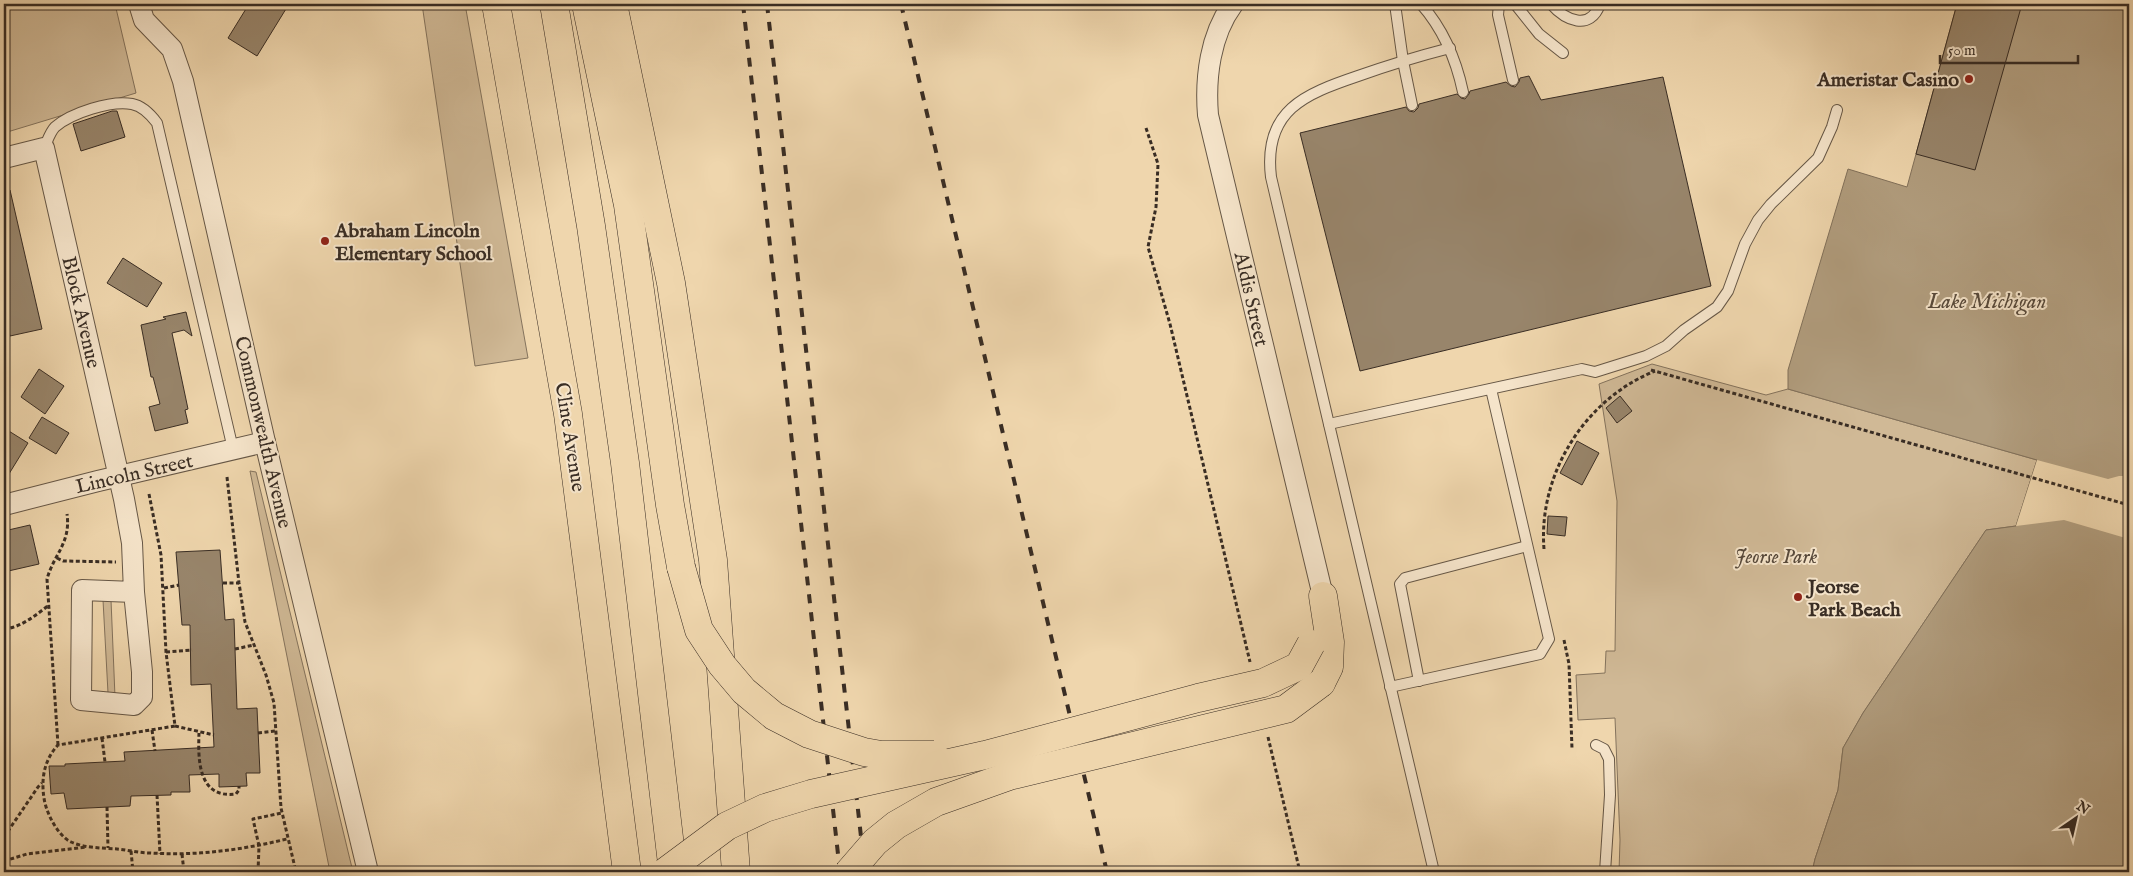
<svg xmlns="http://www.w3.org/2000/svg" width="2133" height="876" viewBox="0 0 2133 876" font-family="'IM FELL English',serif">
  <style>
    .green { fill: #d0b996; stroke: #84735d }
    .water { fill: #b19d7e; stroke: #81705a }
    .pier { fill: #efd6ad }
    .building { fill: #98856b; stroke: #392d24 }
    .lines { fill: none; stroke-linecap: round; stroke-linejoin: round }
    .lane-casing { stroke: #665746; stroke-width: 12 }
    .street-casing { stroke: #665746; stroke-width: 22 }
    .highway-casing { stroke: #392d24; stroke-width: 29 }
    .path { stroke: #392d24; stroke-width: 3; stroke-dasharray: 4 2.5; stroke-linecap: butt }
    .lane { stroke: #f5e4ca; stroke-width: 10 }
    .street { stroke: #f5e4ca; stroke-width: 20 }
    .highway { stroke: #efd6ad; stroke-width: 28 }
    .rail { stroke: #392d24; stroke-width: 4; stroke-dasharray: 9 9; stroke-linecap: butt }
    .highway-bridge-casing { stroke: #392d24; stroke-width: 29; stroke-linecap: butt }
    .highway-bridge { stroke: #efd6ad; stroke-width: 28 }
    .poi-dot { fill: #8f2418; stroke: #f5e4ca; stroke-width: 2 }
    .labels { text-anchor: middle; stroke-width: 4; stroke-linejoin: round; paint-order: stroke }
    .poi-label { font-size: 20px; font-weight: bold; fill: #392d24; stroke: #f5e4ca; text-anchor: start }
    .street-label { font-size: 20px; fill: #392d24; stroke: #f5e4ca }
    .park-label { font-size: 20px; font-style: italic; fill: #57493b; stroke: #f5e4ca }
    .water-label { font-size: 21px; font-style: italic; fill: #57493a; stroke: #f5e4ca }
  </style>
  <rect width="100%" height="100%" fill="#efd6ad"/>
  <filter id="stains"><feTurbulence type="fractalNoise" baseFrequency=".004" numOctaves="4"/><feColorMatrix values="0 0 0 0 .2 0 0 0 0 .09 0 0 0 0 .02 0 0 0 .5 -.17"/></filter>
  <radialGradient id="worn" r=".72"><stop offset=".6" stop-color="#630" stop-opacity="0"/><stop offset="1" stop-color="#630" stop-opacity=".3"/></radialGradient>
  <g class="green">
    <polygon points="4,4 115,4 136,93 4,133"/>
    <polygon points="422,4 465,4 528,358 475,366"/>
    <polygon points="1652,364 1766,395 1788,389 2037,460 2016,526 1986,530 1863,713 1843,748 1838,790 1815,859 1812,872 1619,872 1620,840 1615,718 1578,720 1576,675 1605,673 1606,651 1615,651 1617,501 1599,384"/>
    <polygon points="250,471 256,472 353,872 330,872"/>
    <polygon points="103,600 111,600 115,697 108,693"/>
  </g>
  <polygon class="water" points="1957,4 2129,4 2129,872 1812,872 1815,859 1838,790 1843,748 1863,713 1986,530 2016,526 2037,460 1788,389 1788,370 1848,169 1907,187"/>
  <polygon class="pier" points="2037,460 2108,479 2119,476 2129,476 2129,539 2064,520 2016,526"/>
  <g class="building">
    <polygon points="249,4 289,4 257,56 228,38"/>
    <polygon points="1957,4 2022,4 1975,170 1916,154"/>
    <polygon points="1529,76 1541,100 1663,77 1711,286 1360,371 1300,133 1406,107 1409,111 1414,112 1418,108 1419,104 1457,94 1461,98 1465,99 1469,94 1470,91 1506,82 1511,86 1515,87 1519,82 1520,78"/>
    <polygon points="112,111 117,111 125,137 81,151 73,124"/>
    <polygon points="10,190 42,329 10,336 4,311 4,191"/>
    <polygon points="123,258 162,283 147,307 107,283"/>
    <polygon points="186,312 192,336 184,330 172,333 188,409 185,410 188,423 155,431 149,407 160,404 153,377 151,377 141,325 166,319 163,317"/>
    <polygon points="39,369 64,386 45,414 21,397"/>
    <polygon points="1620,396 1632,411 1617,423 1606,408"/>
    <polygon points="42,417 69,433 56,454 29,438"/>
    <polygon points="4,428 28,443 4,482"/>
    <polygon points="1577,441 1599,453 1582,485 1560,473"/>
    <polygon points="1548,516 1567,517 1565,536 1547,534"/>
    <polygon points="30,525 39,564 4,572 4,531"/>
    <polygon points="220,550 225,620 234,619 237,709 257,708 260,773 246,773 247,786 219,787 219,774 189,775 190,792 171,792 171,795 131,796 130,806 67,809 64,793 51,794 49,766 65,766 65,764 125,761 124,752 214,747 211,684 191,685 190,625 182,625 176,552"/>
  </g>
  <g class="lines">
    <g class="lane-casing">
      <g id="lane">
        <polyline points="1395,4 1403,61 1412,105"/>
        <path d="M1421 4C1444 30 1456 59 1463 92"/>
        <polyline points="1499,4 1498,15 1513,80"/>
        <polyline points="1515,4 1539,34 1563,53"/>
        <path d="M1551 4C1565 20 1590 32 1600 4"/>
        <path d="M44 148C47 142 50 132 55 127 71 113 111 100 132 104 143 106 151 115 157 123L233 449"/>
        <polyline points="1329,424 1582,369 1595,372 1646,356 1666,346 1684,330 1717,307 1728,291 1745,244 1758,220 1771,204 1818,158 1832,127 1837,110"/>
        <polyline points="1419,681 1400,584 1405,578 1527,546"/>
        <polyline points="1390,687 1540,654 1549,639 1491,389"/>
        <polyline points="1596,745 1604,749 1609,759 1610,795 1605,872"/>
        <path d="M1434 872 1271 177C1263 110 1305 94 1358 76 1389 65 1419 56 1450 48"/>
      </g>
    </g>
    <g class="street-casing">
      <g id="street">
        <polyline points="139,4 144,20 172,49 183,81 265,442 368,872"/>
        <path d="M1233 4C1210 35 1205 78 1208 115L1323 596"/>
        <polyline points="4,158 44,148 124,499 132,543 134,592 142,672 142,697 134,705 81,700 82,590 134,592"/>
        <polyline points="4,505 98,481 265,442"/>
      </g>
    </g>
    <g class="highway-casing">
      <g id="highway">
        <polyline points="496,4 568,414 627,872"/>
        <polyline points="554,4 591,226 625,463 673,872"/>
        <polyline points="586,4 628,205 670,505 681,567"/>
        <polyline points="613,4 671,283 713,560 736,872"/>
        <polyline points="1321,683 1329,667 1330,642 1323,596"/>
      </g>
    </g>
    <g class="path">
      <polyline points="1146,128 1158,164 1156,207 1148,247 1170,324 1250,662"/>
      <polyline points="1651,370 2129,505"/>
      <polyline points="227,477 239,583 245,622 266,675 274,703 281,808 296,872"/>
      <path d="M149 494 161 555 166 652 175 726 58 745C44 760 41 779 44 798 46 813 58 836 71 842 84 848 103 848 117 849 128 850 139 853 151 853 197 856 241 850 287 839"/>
      <path d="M1544 549C1538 474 1585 399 1655 371"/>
      <polyline points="57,558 63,561 116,562"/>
      <polyline points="223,583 239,583"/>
      <polyline points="164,588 179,585"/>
      <path d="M4 629C20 628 36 615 49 605"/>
      <polyline points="1564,640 1569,664 1572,749"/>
      <polyline points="235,649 254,645"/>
      <polyline points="166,652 192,650"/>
      <polyline points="175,726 214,735"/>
      <polyline points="152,730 155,751"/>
      <path d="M199 733C198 760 198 799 236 794L239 790V786"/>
      <polyline points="258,733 275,731"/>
      <polyline points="1268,737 1300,872"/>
      <polyline points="102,738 105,762"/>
      <path d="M58 745 47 579C54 554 71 543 67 514"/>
      <polyline points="157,795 160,854"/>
      <polyline points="107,807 108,848"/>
      <polyline points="4,837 38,787 42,783"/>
      <polyline points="131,851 133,872"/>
      <polyline points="182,854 184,872"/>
      <polyline points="4,861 27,854 86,847"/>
      <polyline points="258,872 259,846 253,819 282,813"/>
    </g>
    <use href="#lane" class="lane"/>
    <use href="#street" class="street"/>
    <use href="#highway" class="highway"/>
    <g class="rail">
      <polyline points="743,4 840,872"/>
      <polyline points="767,4 865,872"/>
      <polyline points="901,4 1107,872"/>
    </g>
    <g class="highway-bridge-casing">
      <g id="highway-bridge">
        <polyline points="681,567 699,630 722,665 744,691 774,716 809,734 864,752 881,755 934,755"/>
        <polyline points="665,872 727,826 765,808 811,794 985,755 1198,698 1263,683 1299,666 1311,644"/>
        <polyline points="849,872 875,842 896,825 936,802 1009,776 1286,709 1321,683"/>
      </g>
    </g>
    <use href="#highway-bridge" class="highway-bridge"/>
  </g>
  <g class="poi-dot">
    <circle cx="1969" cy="79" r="5"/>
    <circle cx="325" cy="241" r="5"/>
    <circle cx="1798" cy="597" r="5"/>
  </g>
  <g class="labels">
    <g class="poi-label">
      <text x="1959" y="86" text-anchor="end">Ameristar Casino</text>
      <text x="335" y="237">Abraham Lincoln<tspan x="335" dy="23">Elementary School</tspan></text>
      <text x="1808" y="593">Jeorse<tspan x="1808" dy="23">Park Beach</tspan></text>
    </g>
    <g class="street-label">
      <text transform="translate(1252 299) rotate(77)" y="7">Aldis Street</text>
      <text transform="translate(82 312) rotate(77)" y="7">Block Avenue</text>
      <text transform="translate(264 432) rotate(77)" y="7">Commonwealth Avenue</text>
      <text transform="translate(571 437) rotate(81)" y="7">Cline Avenue</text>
      <text transform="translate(134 473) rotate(-13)" y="7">Lincoln Street</text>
    </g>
    <g class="park-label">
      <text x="1776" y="563">Jeorse Park</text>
    </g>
    <g class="water-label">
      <text x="1987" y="308">Lake Michigan</text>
    </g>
  </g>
  <rect width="2133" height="876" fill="none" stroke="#efd6ad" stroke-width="20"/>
  <rect x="5" y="5" width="2123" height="866" fill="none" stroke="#392d24" stroke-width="2.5"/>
  <rect x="10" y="10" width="2113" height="856" fill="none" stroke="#392d24"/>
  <g transform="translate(2076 818) rotate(34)" stroke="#f5e4ca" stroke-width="4" paint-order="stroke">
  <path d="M0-4L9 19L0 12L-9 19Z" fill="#392d24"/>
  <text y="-8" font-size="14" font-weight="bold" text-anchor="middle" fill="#392d24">N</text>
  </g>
  <path d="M1940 55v8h138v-8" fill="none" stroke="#392d24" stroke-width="2.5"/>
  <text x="1948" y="55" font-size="15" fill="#392d24" stroke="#f5e4ca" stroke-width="4" paint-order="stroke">50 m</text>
  <rect width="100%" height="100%" filter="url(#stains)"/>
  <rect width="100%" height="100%" fill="url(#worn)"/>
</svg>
